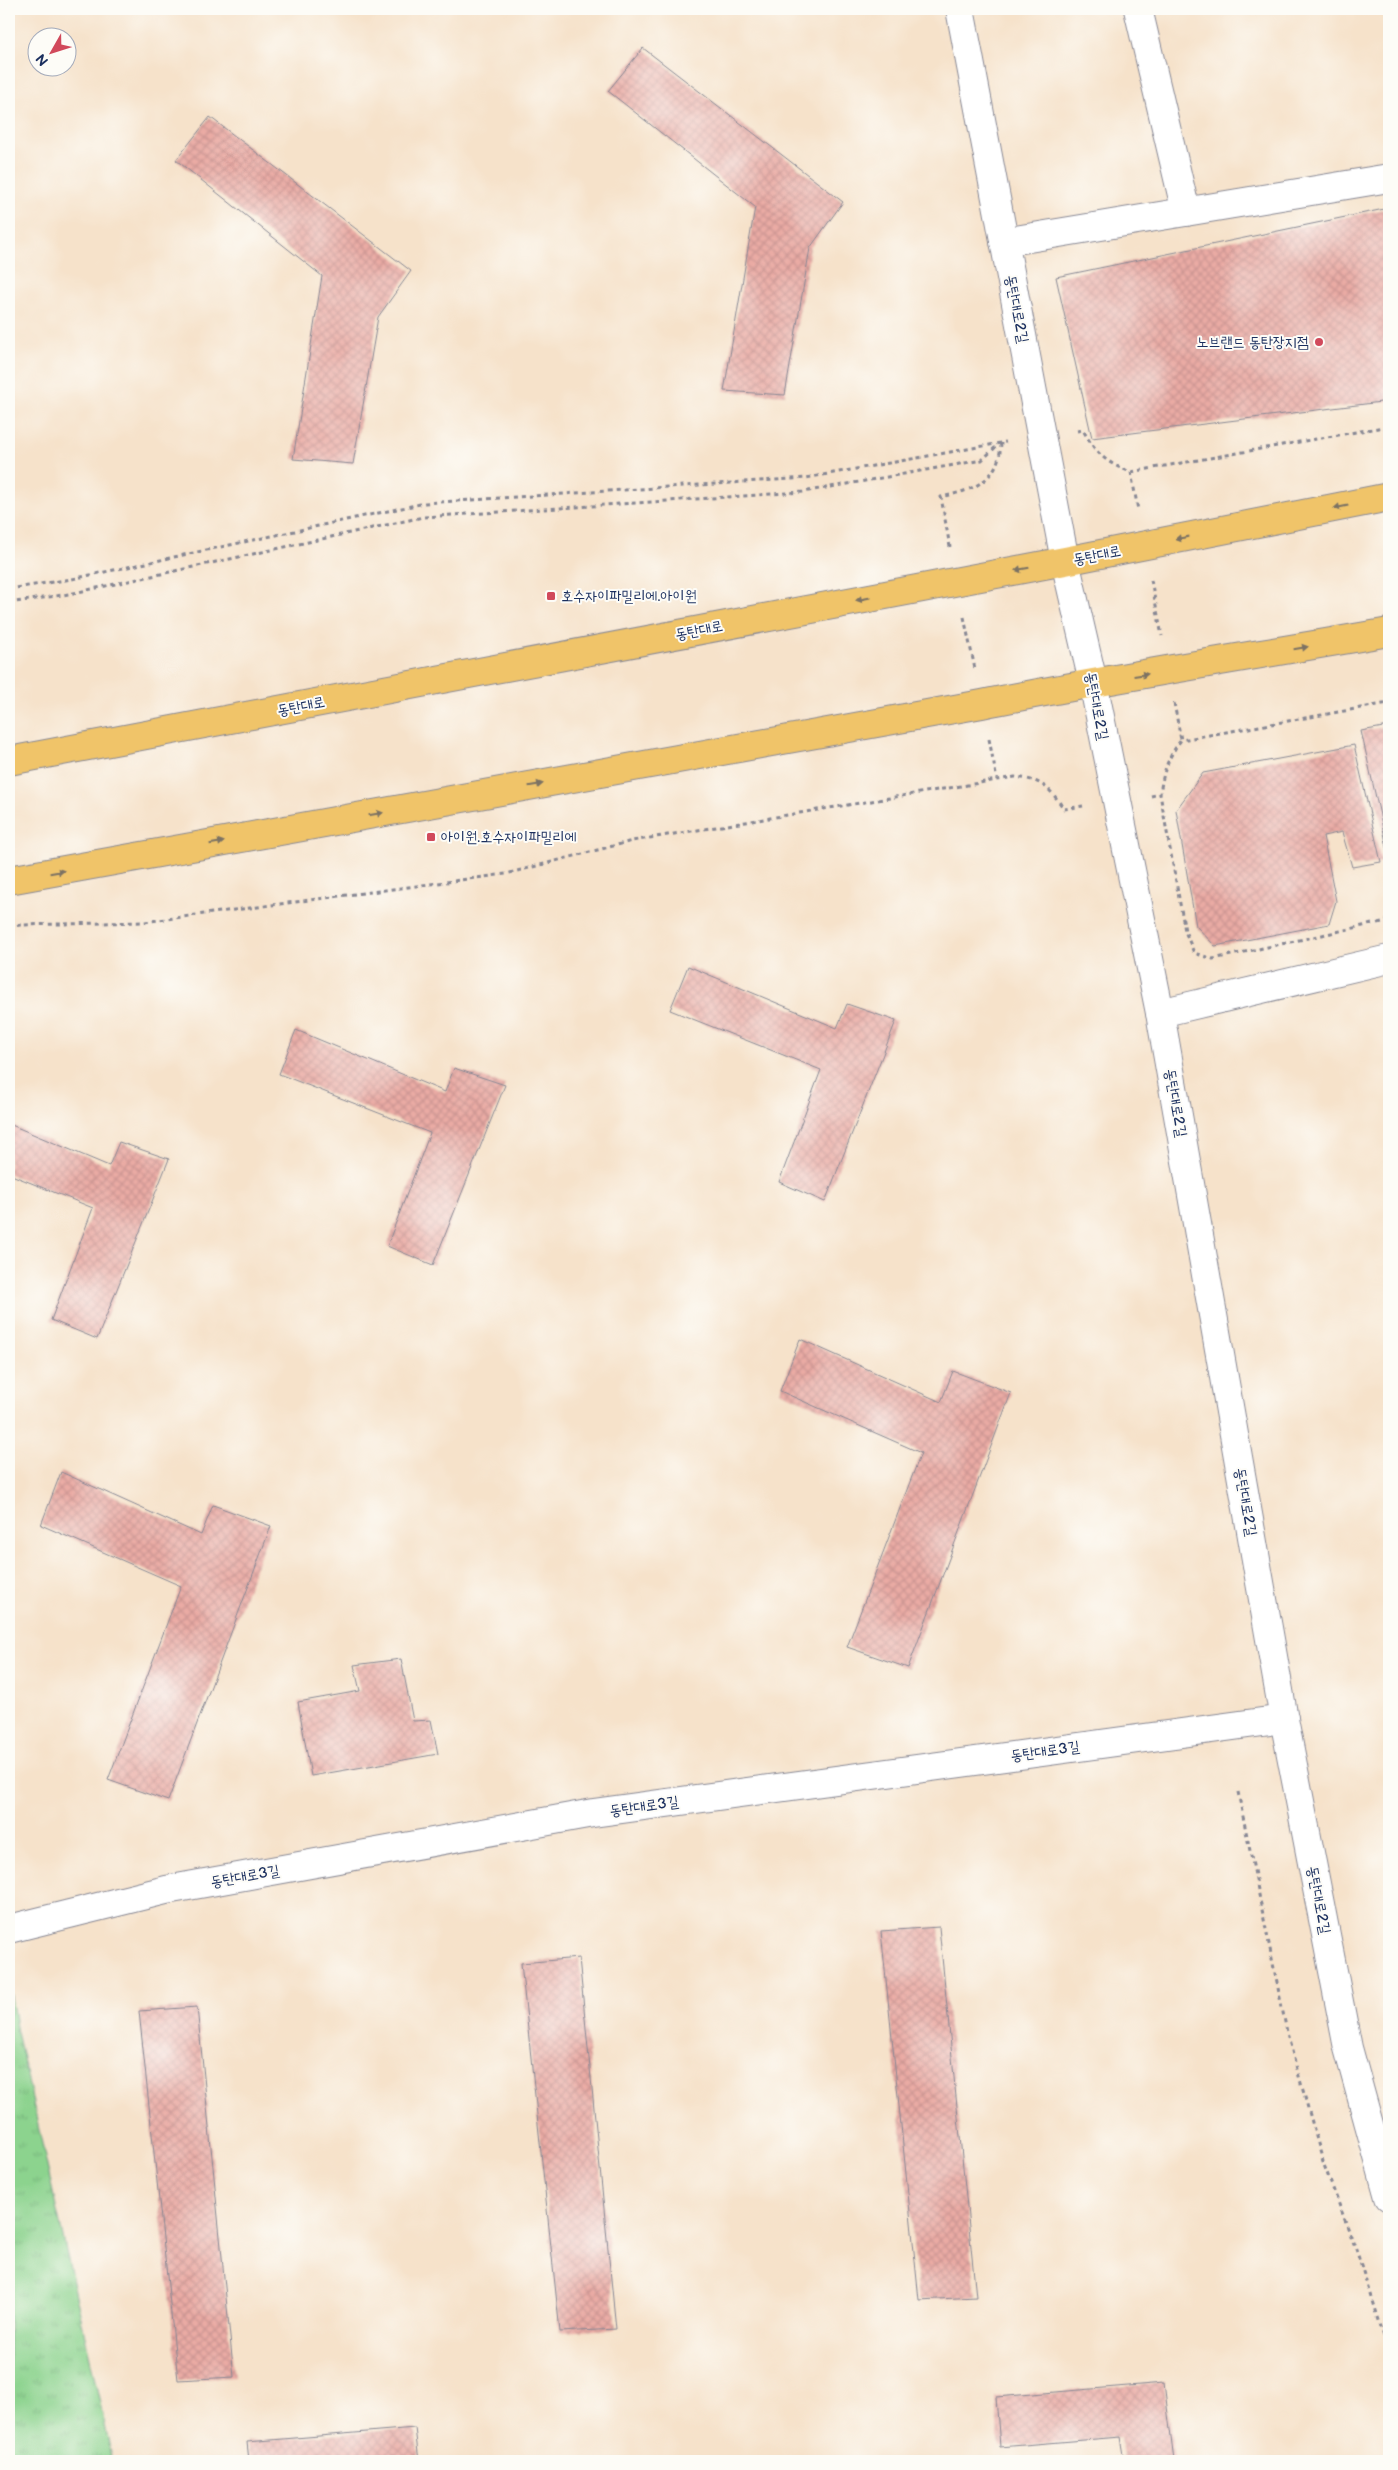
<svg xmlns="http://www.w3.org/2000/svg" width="1398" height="2470" viewBox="0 0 1398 2470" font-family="'Balsamiq Sans','Poor Story',sans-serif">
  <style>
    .grass { fill: url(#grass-tufts); stroke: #548176 }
    .building { fill: url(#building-cross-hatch) }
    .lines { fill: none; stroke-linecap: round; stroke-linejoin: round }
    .minor-casing { stroke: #888894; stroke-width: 30 }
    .major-casing { stroke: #888894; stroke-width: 30 }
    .path { stroke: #888894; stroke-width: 3; stroke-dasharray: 4 4; stroke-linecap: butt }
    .minor { stroke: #fff; stroke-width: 28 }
    .major { stroke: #f0c469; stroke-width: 28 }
    .oneway { fill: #7b7263 }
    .poi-dot { fill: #d1495b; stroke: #fdfcf7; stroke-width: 2 }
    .labels { text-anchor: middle; stroke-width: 4; stroke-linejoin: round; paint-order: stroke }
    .street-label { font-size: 15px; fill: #1b2f5e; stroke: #fdfcf7 }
    .poi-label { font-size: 15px; fill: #1b2f5e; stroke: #fdfcf7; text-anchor: start }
  </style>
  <defs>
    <pattern id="grass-tufts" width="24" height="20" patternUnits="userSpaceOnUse" patternTransform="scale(1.25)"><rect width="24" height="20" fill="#8cd38e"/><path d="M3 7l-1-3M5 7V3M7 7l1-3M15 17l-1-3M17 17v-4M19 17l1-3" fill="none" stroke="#78b57d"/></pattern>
    <pattern id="building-cross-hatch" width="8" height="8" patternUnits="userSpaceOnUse" patternTransform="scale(1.25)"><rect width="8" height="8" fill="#eaaba4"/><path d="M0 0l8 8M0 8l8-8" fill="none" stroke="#c89390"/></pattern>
  </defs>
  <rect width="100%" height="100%" fill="#fdfcf7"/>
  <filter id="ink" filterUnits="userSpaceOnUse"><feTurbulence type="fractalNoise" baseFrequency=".02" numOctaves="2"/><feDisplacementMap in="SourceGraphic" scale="10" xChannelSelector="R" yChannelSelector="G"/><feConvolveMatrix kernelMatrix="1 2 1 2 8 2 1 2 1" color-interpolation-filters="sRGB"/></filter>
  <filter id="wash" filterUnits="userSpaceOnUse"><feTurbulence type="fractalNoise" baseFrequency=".0096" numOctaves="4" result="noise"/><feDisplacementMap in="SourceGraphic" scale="20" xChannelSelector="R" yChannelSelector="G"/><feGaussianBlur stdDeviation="1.12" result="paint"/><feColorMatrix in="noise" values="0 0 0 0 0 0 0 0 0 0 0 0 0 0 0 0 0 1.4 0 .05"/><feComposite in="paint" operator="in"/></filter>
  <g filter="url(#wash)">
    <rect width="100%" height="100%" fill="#f6e2ca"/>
    <polygon class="grass" points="9,1983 16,2027 113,2461 9,2461"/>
    <g id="blocks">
      <g class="building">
        <polygon points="643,48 843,202 810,248 785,395 724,391 755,207 608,91"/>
        <polygon points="210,117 411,271 378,317 353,464 293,459 322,276 176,160"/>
        <polygon points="1389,208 1389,401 1092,438 1056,277"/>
        <polygon points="1389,726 1389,851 1388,851 1361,731"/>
        <polygon points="1354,745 1381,862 1352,867 1342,832 1323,836 1336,901 1329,924 1215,946 1196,926 1176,810 1203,773"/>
        <polygon points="688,966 837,1028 847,1004 896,1021 825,1202 779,1182 821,1070 670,1010"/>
        <polygon points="296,1030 445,1092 454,1068 505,1085 433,1265 387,1246 430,1133 279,1074"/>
        <polygon points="9,1124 109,1166 119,1142 169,1159 97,1339 51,1320 93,1208 9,1174"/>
        <polygon points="800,1339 941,1402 953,1371 1011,1393 908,1668 847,1647 921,1453 780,1391"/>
        <polygon points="61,1472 201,1535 213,1505 271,1526 168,1801 108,1780 181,1586 41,1525"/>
        <polygon points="401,1659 413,1721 431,1720 438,1754 311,1776 298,1702 360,1691 354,1665"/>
        <polygon points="939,1927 976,2297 919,2300 881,1931"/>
        <polygon points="579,1958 616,2329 560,2332 521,1963"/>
        <polygon points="197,2007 234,2377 178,2380 139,2011"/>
        <polygon points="1164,2383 1174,2461 1124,2461 1120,2437 1000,2447 996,2397"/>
        <polygon points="415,2428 419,2461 249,2461 247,2442"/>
      </g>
    </g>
  </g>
  <g filter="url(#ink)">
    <use href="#blocks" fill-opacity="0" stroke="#888894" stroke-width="1"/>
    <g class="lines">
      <g class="minor-casing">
        <g id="minor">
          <polyline points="960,9 1065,561 1093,682 1160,1013 1284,1719 1348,2048 1389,2197"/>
          <polyline points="1138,9 1186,212"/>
          <polyline points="1004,242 1389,178"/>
          <polyline points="1160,1013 1389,959"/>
          <polyline points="9,1929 166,1890 593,1813 1284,1719"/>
        </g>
      </g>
      <g class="major-casing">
        <g id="major">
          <polyline points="9,761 1065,561 1389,497"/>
          <path d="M9 880 982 704C1117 677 1253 656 1389 632"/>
        </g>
      </g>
      <g class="path">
        <path d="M1077 431 1083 430C1096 454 1106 463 1131 472L1389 426"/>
        <polyline points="1131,472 1138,510"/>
        <path d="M950 547 941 497C974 490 999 481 1001 443"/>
        <polyline points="1151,580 1162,636"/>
        <polyline points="9,589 72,579 425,503 806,478 1006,442"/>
        <polyline points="9,603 69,594 423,517 803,492 982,460 1000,443"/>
        <polyline points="964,617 975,669"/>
        <polyline points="1174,703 1181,740"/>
        <polyline points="989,739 997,780"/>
        <polyline points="1151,796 1160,794"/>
        <polyline points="1378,923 1389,920"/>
        <path d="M1372 924 1213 959 1194 953 1185 931 1160 794C1163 772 1168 757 1181 740L1389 703"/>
        <path d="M9 927 20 925 144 922 506 874 632 841 1015 777C1042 780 1049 787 1064 809L1083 806"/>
        <polyline points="1238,1792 1288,2037 1324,2165 1356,2249 1389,2356"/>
      </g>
      <use href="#minor" class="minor"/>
      <use href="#major" class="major"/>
    </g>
    <defs><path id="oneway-solid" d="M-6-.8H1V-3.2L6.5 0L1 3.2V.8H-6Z" transform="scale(1.25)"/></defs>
    <g class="oneway">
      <use href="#oneway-solid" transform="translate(1341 507) rotate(169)"/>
      <use href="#oneway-solid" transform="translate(1182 538) rotate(169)"/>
      <use href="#oneway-solid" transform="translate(1022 569) rotate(170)"/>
      <use href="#oneway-solid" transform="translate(863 599) rotate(169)"/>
      <use href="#oneway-solid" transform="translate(1301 648) rotate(-10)"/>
      <use href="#oneway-solid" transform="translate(1141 675) rotate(-8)"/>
      <use href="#oneway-solid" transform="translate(536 785) rotate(-10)"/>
      <use href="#oneway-solid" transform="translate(376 814) rotate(-10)"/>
      <use href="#oneway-solid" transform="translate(217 843) rotate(-10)"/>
      <use href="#oneway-solid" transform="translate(57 872) rotate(-10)"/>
    </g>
  </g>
  <g class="poi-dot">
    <circle cx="1319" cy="342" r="5"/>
    <rect x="546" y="591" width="10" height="10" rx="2.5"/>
    <rect x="426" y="832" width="10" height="10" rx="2.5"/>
  </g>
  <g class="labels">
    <g class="street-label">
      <text transform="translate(1017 309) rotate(79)" y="5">동탄대로2길</text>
      <text transform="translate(1097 555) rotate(-11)" y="5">동탄대로</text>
      <text transform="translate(699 630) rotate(-11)" y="5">동탄대로</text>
      <text transform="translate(301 706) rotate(-11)" y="5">동탄대로</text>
      <text transform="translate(1097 706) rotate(79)" y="5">동탄대로2길</text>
      <text transform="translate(1176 1103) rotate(80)" y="5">동탄대로2길</text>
      <text transform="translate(1246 1502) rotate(80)" y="5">동탄대로2길</text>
      <text transform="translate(1045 1751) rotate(-8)" y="5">동탄대로3길</text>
      <text transform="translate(644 1806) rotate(-8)" y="5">동탄대로3길</text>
      <text transform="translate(245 1876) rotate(-10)" y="5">동탄대로3길</text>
      <text transform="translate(1319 1900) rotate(79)" y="5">동탄대로2길</text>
    </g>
    <g class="poi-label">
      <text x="1309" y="347" text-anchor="end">노브랜드 동탄장지점</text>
      <text x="561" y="601">호수자이파밀리에.아이원</text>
      <text x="441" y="842">아이원.호수자이파밀리에</text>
    </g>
  </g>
  <rect width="1398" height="2470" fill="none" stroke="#fdfcf7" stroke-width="30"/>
  <g transform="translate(52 52) rotate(231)"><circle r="24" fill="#fdfcf7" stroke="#a3aaba"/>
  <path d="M0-4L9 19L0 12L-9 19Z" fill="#d1495b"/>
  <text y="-8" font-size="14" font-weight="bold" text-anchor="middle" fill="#1b2f5e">N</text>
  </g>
</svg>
